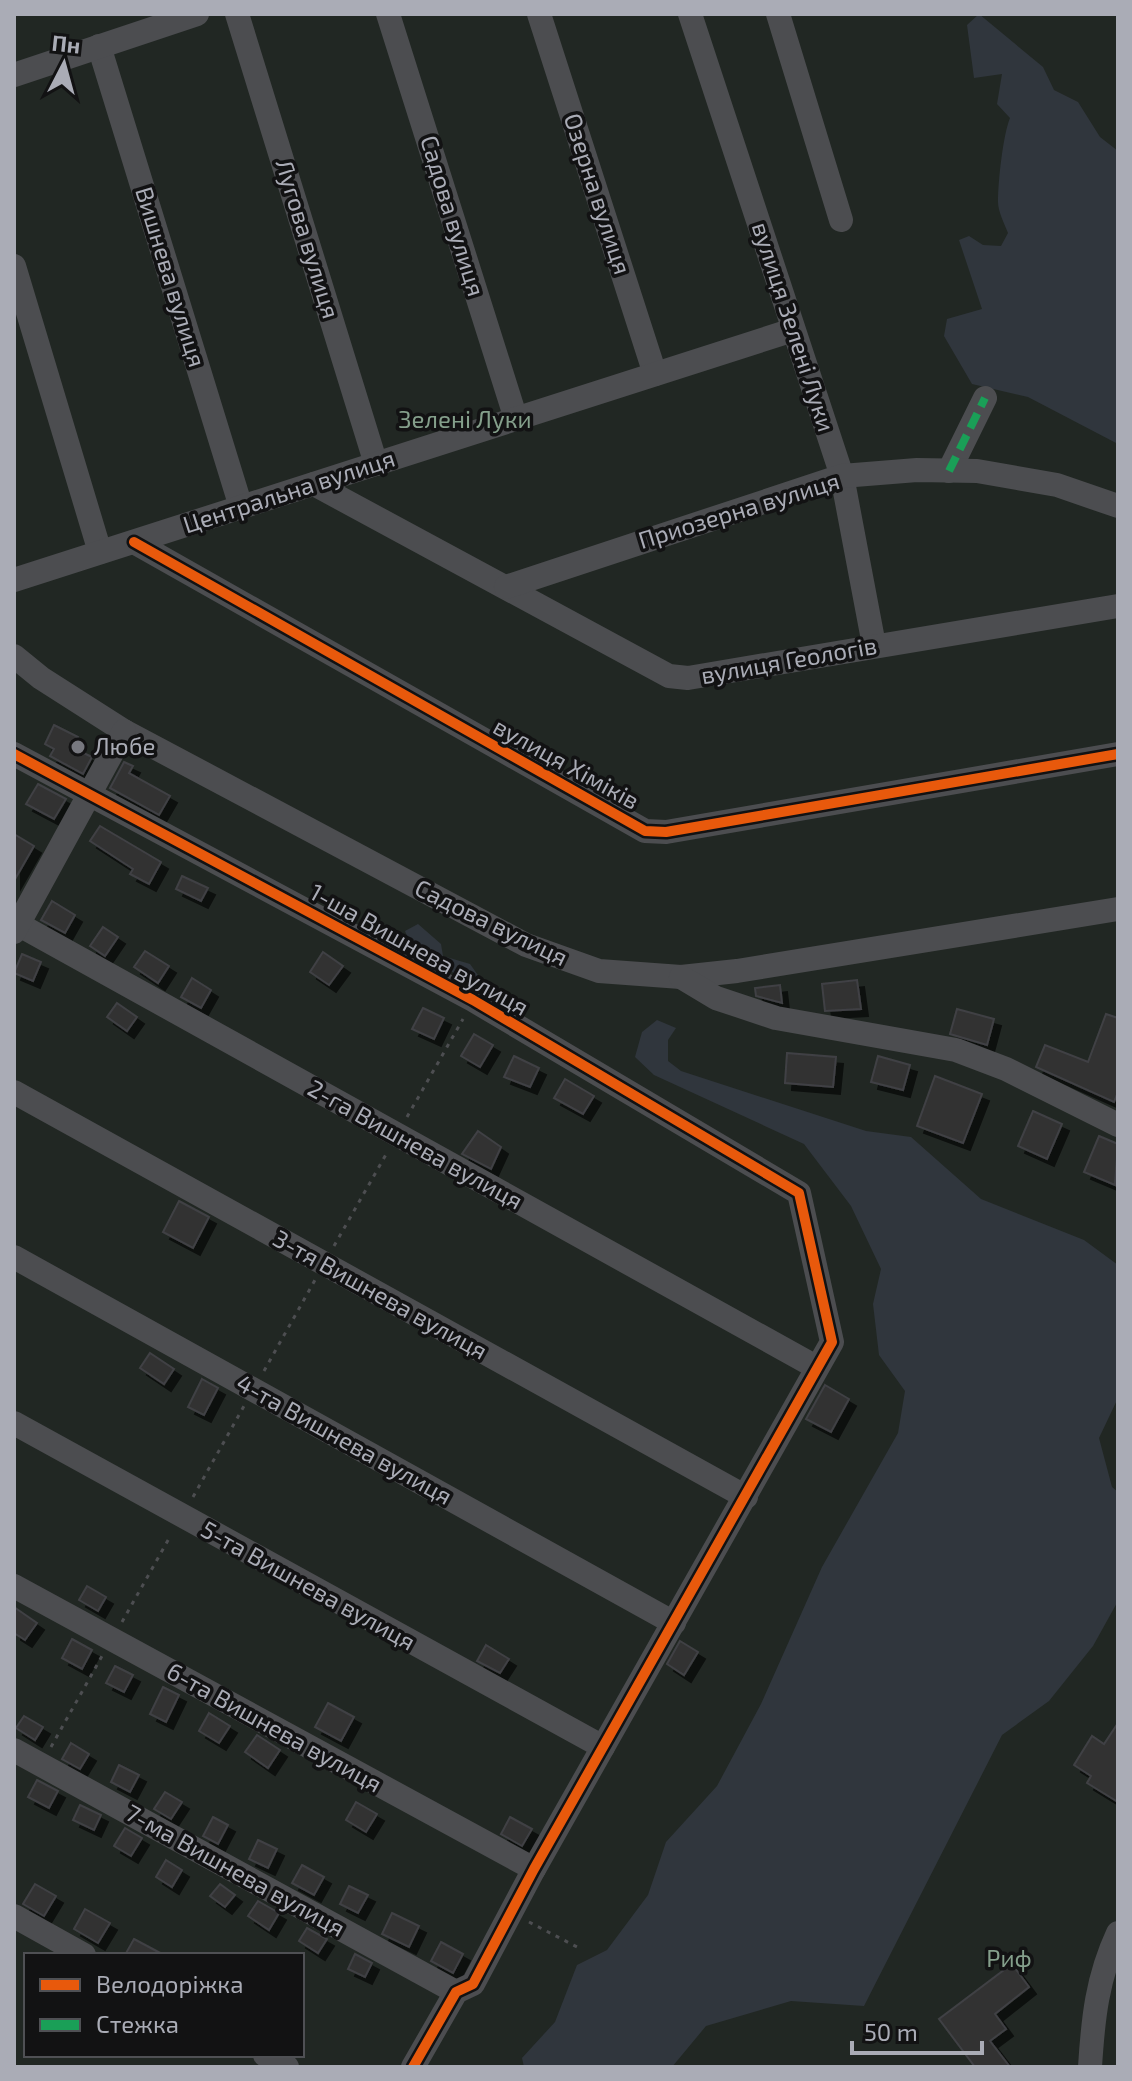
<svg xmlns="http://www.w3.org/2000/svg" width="1132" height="2081" viewBox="0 0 1132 2081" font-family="'Exo 2',sans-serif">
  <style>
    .green { fill: #212723; fill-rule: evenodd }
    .water { fill: #30363d }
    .building { fill: #313233; stroke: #404144; stroke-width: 2; filter: url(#shadow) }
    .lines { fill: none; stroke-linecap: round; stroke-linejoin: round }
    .path { stroke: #4d4e51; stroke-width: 3; stroke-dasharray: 4 6; stroke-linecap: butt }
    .minor { stroke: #4c4d50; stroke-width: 24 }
    .quiet { stroke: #1a9f57; stroke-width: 8; stroke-dasharray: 16 8; stroke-linecap: butt }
    .cycleway-casing { stroke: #121213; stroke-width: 15 }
    .cycleway { stroke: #e8590c; stroke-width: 10 }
    .poi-dot { fill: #77787f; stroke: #121213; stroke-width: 3 }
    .labels { text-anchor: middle; stroke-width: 7; stroke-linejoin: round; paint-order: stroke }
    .street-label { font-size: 24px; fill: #aaacb6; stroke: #121213 }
    .park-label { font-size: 24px; fill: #849f8b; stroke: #121213 }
    .poi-label { font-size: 24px; fill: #aaacb6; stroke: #121213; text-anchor: start }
  </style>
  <defs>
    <filter id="shadow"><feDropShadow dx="7" dy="7" stdDeviation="0" flood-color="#0009"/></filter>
  </defs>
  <rect width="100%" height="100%" fill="#171718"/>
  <path class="green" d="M14 14H1118V2067H14ZM26 1955H302V2055H26Z"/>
  <g class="water">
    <path d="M979 14 1043 67 1054 90 1078 102 1100 137 1118 151V444L1028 397 972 384 944 336 947 319 982 309 959 240 969 236 983 245 1001 246 1008 233C1004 223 998 211 998 202 998 182 1003 135 1010 118L997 104 1002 74 974 78 967 25Z"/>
    <polygon points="418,924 441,944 443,956 470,964 485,985 473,985 433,960 425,967 417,964 420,949 410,943 405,931"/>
    <polygon points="657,1020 676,1028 668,1040 668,1061 681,1071 866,1131 911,1137 981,1199 1084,1240 1118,1265 1118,1398 1099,1438 1112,1487 1118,1492 1118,1601 1093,1646 1049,1701 1002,1735 864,2006 791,2001 706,2026 672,2067 524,2067 522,2058 555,2022 577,1965 607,1950 648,1895 666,1842 717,1786 761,1704 822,1567 898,1433 905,1391 879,1355 873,1304 881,1269 851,1206 804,1144 654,1075 635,1057 642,1032"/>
  </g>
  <g class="building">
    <polygon points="54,725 78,737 73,748 92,757 83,774 50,756 54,749 45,744"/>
    <polygon points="124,762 133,766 129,773 170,796 159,815 110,788"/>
    <polygon points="38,784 66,799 54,819 26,804"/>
    <polygon points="100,826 161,862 149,884 130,874 133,869 90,841"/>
    <polygon points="14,834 34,846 14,881"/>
    <polygon points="182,876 208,888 201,901 176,889"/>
    <polygon points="52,901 75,915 65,933 41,920"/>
    <polygon points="103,927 118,937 105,956 90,946"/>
    <polygon points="145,951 169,966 158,983 134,967"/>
    <polygon points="323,952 343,966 329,985 310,972"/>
    <polygon points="22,954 41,962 33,981 14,973"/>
    <polygon points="192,978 211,990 201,1008 181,997"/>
    <polygon points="857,980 861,1009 825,1011 822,984"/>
    <polygon points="780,985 782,1003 756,996 755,988"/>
    <polygon points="117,1003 137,1017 127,1031 107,1017"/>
    <polygon points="423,1008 444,1018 434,1039 412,1029"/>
    <polygon points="957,1009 994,1019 987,1045 950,1034"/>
    <polygon points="1106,1014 1118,1018 1118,1092 1114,1102 1036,1067 1045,1045 1088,1062"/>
    <polygon points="474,1034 493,1045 480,1067 461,1056"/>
    <polygon points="787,1053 836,1057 833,1087 785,1083"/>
    <polygon points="514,1056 539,1068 530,1087 504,1077"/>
    <polygon points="878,1056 910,1065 903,1090 871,1082"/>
    <polygon points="935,1076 982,1094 963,1143 917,1126"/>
    <polygon points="565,1079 594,1096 583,1114 554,1098"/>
    <polygon points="1033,1111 1062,1124 1047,1159 1018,1146"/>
    <polygon points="478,1131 501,1147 491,1169 462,1154"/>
    <polygon points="1099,1136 1118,1144 1115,1185 1084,1172"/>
    <polygon points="179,1201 209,1217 193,1248 163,1232"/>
    <polygon points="150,1353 174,1369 164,1384 140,1368"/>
    <polygon points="202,1379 218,1388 204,1415 188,1407"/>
    <polygon points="825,1385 849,1399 831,1432 806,1419"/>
    <polygon points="87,1586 106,1597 98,1611 79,1600"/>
    <polygon points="14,1607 37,1623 25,1640 14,1633"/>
    <polygon points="72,1639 92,1650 82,1669 62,1658"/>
    <polygon points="680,1641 698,1652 684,1675 667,1664"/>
    <polygon points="486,1645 509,1659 500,1673 477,1661"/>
    <polygon points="115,1666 133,1675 124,1692 106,1683"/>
    <polygon points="163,1687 179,1695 166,1722 150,1714"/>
    <polygon points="328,1703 354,1717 341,1741 315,1727"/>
    <polygon points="209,1713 230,1726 219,1743 199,1731"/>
    <polygon points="24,1716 43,1727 35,1740 16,1728"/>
    <polygon points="1118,1723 1118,1802 1087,1783 1091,1776 1074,1765 1092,1736 1104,1744"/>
    <polygon points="257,1735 280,1750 268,1768 245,1752"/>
    <polygon points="71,1743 89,1754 80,1769 62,1759"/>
    <polygon points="119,1765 139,1775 130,1792 111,1782"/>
    <polygon points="37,1780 58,1791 49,1808 28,1797"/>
    <polygon points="165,1792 182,1802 171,1819 154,1809"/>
    <polygon points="356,1802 377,1814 366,1832 346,1820"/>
    <polygon points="80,1805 101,1815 94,1830 73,1820"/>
    <polygon points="213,1817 228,1825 218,1844 203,1836"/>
    <polygon points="510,1817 532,1829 522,1846 501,1834"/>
    <polygon points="125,1828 142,1838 131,1856 114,1846"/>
    <polygon points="258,1840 277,1849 268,1868 249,1859"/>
    <polygon points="166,1860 182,1870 172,1887 156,1877"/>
    <polygon points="302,1865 324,1877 314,1895 292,1883"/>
    <polygon points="35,1884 56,1896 44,1916 23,1904"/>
    <polygon points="220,1884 235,1895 225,1907 210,1896"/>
    <polygon points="349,1886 368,1895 358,1913 340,1904"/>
    <polygon points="258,1901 279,1913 269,1930 248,1916"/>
    <polygon points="85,1909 110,1923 98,1943 74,1929"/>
    <polygon points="392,1913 419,1926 409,1947 382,1934"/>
    <polygon points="307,1928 327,1939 318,1953 299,1941"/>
    <polygon points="134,1939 164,1955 125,1955"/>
    <polygon points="441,1942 463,1954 453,1973 431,1961"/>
    <polygon points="355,1954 372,1963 365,1977 348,1969"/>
    <polygon points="1012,1964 1029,1987 995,2014 1006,2029 990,2041 1010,2067 975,2067 939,2019"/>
  </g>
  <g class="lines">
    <g class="path">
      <polyline points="407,1117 463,1019"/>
      <polyline points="334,1246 388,1151"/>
      <polyline points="264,1371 315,1280"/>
      <polyline points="193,1497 244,1406"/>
      <polyline points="122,1622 171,1535"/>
      <polyline points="51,1747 102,1656"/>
      <polyline points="529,1922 579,1948"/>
    </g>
    <g class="minor">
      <polyline points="237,14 376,464"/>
      <polyline points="388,14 516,419"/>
      <polyline points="539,14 655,374"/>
      <polyline points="690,14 842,476 874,645"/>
      <polyline points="778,14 841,220"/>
      <polyline points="99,46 241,507"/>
      <polyline points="14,75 197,14"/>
      <polyline points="14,266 100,552"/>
      <polyline points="949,471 985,398"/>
      <polyline points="314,484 669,676 688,678 1118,606"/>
      <polyline points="134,542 645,831 666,832 1118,754"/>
      <polyline points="14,580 793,330"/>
      <polyline points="506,587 842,476 917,470 977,471 1057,485 1118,506"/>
      <polyline points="14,656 41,678 124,731 526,945 599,971 681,977 737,971 1118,909"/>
      <polyline points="14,754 473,1000 799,1193 832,1342 534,1869 473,1984 456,1992 413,2067"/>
      <polyline points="14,922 816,1367"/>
      <polyline points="14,932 124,731"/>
      <polyline points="681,977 716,998 776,1018 956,1050 1006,1069 1118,1125"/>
      <polyline points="14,1092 746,1497"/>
      <polyline points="14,1257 674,1623"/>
      <polyline points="14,1423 603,1747"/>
      <polyline points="14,1586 534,1869"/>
      <polyline points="14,1750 456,1992"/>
      <polyline points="14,1916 84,1955"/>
      <polyline points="265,2055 287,2067"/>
      <path d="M1090 2067C1093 2019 1097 1978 1118 1933"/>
    </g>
    <polyline class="quiet" points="949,471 985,398"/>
    <g class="cycleway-casing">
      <g id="cycleway">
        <polyline points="134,542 645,831 666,832 1118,754"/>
        <polyline points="14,754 473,1000 799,1193 832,1342 534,1869 473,1984 456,1992 413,2067"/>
      </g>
    </g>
    <use href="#cycleway" class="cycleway"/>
  </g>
  <circle class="poi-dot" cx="78" cy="747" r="8"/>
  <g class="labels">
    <g class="street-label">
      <text transform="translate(597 194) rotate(72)" y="8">Озерна вулиця</text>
      <text transform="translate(452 216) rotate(73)" y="8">Садова вулиця</text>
      <text transform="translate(307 239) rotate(73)" y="8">Лугова вулиця</text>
      <text transform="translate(170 277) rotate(73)" y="8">Вишнева вулиця</text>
      <text transform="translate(793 327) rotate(72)" y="8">вулиця Зелені Луки</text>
      <text transform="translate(289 492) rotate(-18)" y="8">Центральна вулиця</text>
      <text transform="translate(739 511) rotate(-17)" y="8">Приозерна вулиця</text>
      <text transform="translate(789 661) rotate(-10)" y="8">вулиця Геологів</text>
      <text transform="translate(566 764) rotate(29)" y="8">вулиця Хіміків</text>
      <text transform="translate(491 923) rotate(26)" y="8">Садова вулиця</text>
      <text transform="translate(419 950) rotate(29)" y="8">1-ша Вишнева вулиця</text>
      <text transform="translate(415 1145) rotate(29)" y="8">2-га Вишнева вулиця</text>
      <text transform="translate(380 1295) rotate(29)" y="8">3-тя Вишнева вулиця</text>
      <text transform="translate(344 1440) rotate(29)" y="8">4-та Вишнева вулиця</text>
      <text transform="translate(308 1586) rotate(29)" y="8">5-та Вишнева вулиця</text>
      <text transform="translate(274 1728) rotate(29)" y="8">6-та Вишнева вулиця</text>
      <text transform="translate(235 1871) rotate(29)" y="8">7-ма Вишнева вулиця</text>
    </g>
    <g class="park-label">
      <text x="465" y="428">Зелені Луки</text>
      <text x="1009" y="1967">Риф</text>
    </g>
    <g class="poi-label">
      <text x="94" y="755">Любе</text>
    </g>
  </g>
  <rect width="1132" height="2081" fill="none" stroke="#aaacb6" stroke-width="32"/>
  <rect x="24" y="1953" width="280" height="104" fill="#121213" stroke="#4f5054" stroke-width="2"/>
  <rect x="40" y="1979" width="40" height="12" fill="#e8590c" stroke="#4f5054" stroke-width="2"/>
  <text x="96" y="1993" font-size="24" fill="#aaacb6">Велодоріжка</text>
  <rect x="40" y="2019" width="40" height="12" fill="#1a9f57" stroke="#4f5054" stroke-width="2"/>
  <text x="96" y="2033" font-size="24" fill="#aaacb6">Стежка</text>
  <g transform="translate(64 64) rotate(6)" stroke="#121213" stroke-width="6" paint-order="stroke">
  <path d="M0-6L14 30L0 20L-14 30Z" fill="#aaacb6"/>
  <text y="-12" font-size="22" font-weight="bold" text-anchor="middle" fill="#aaacb6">Пн</text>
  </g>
  <path d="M852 2041v12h130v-12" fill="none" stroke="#aaacb6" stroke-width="4"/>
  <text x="864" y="2041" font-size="24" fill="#aaacb6" stroke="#121213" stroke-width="6" paint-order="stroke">50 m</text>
</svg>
